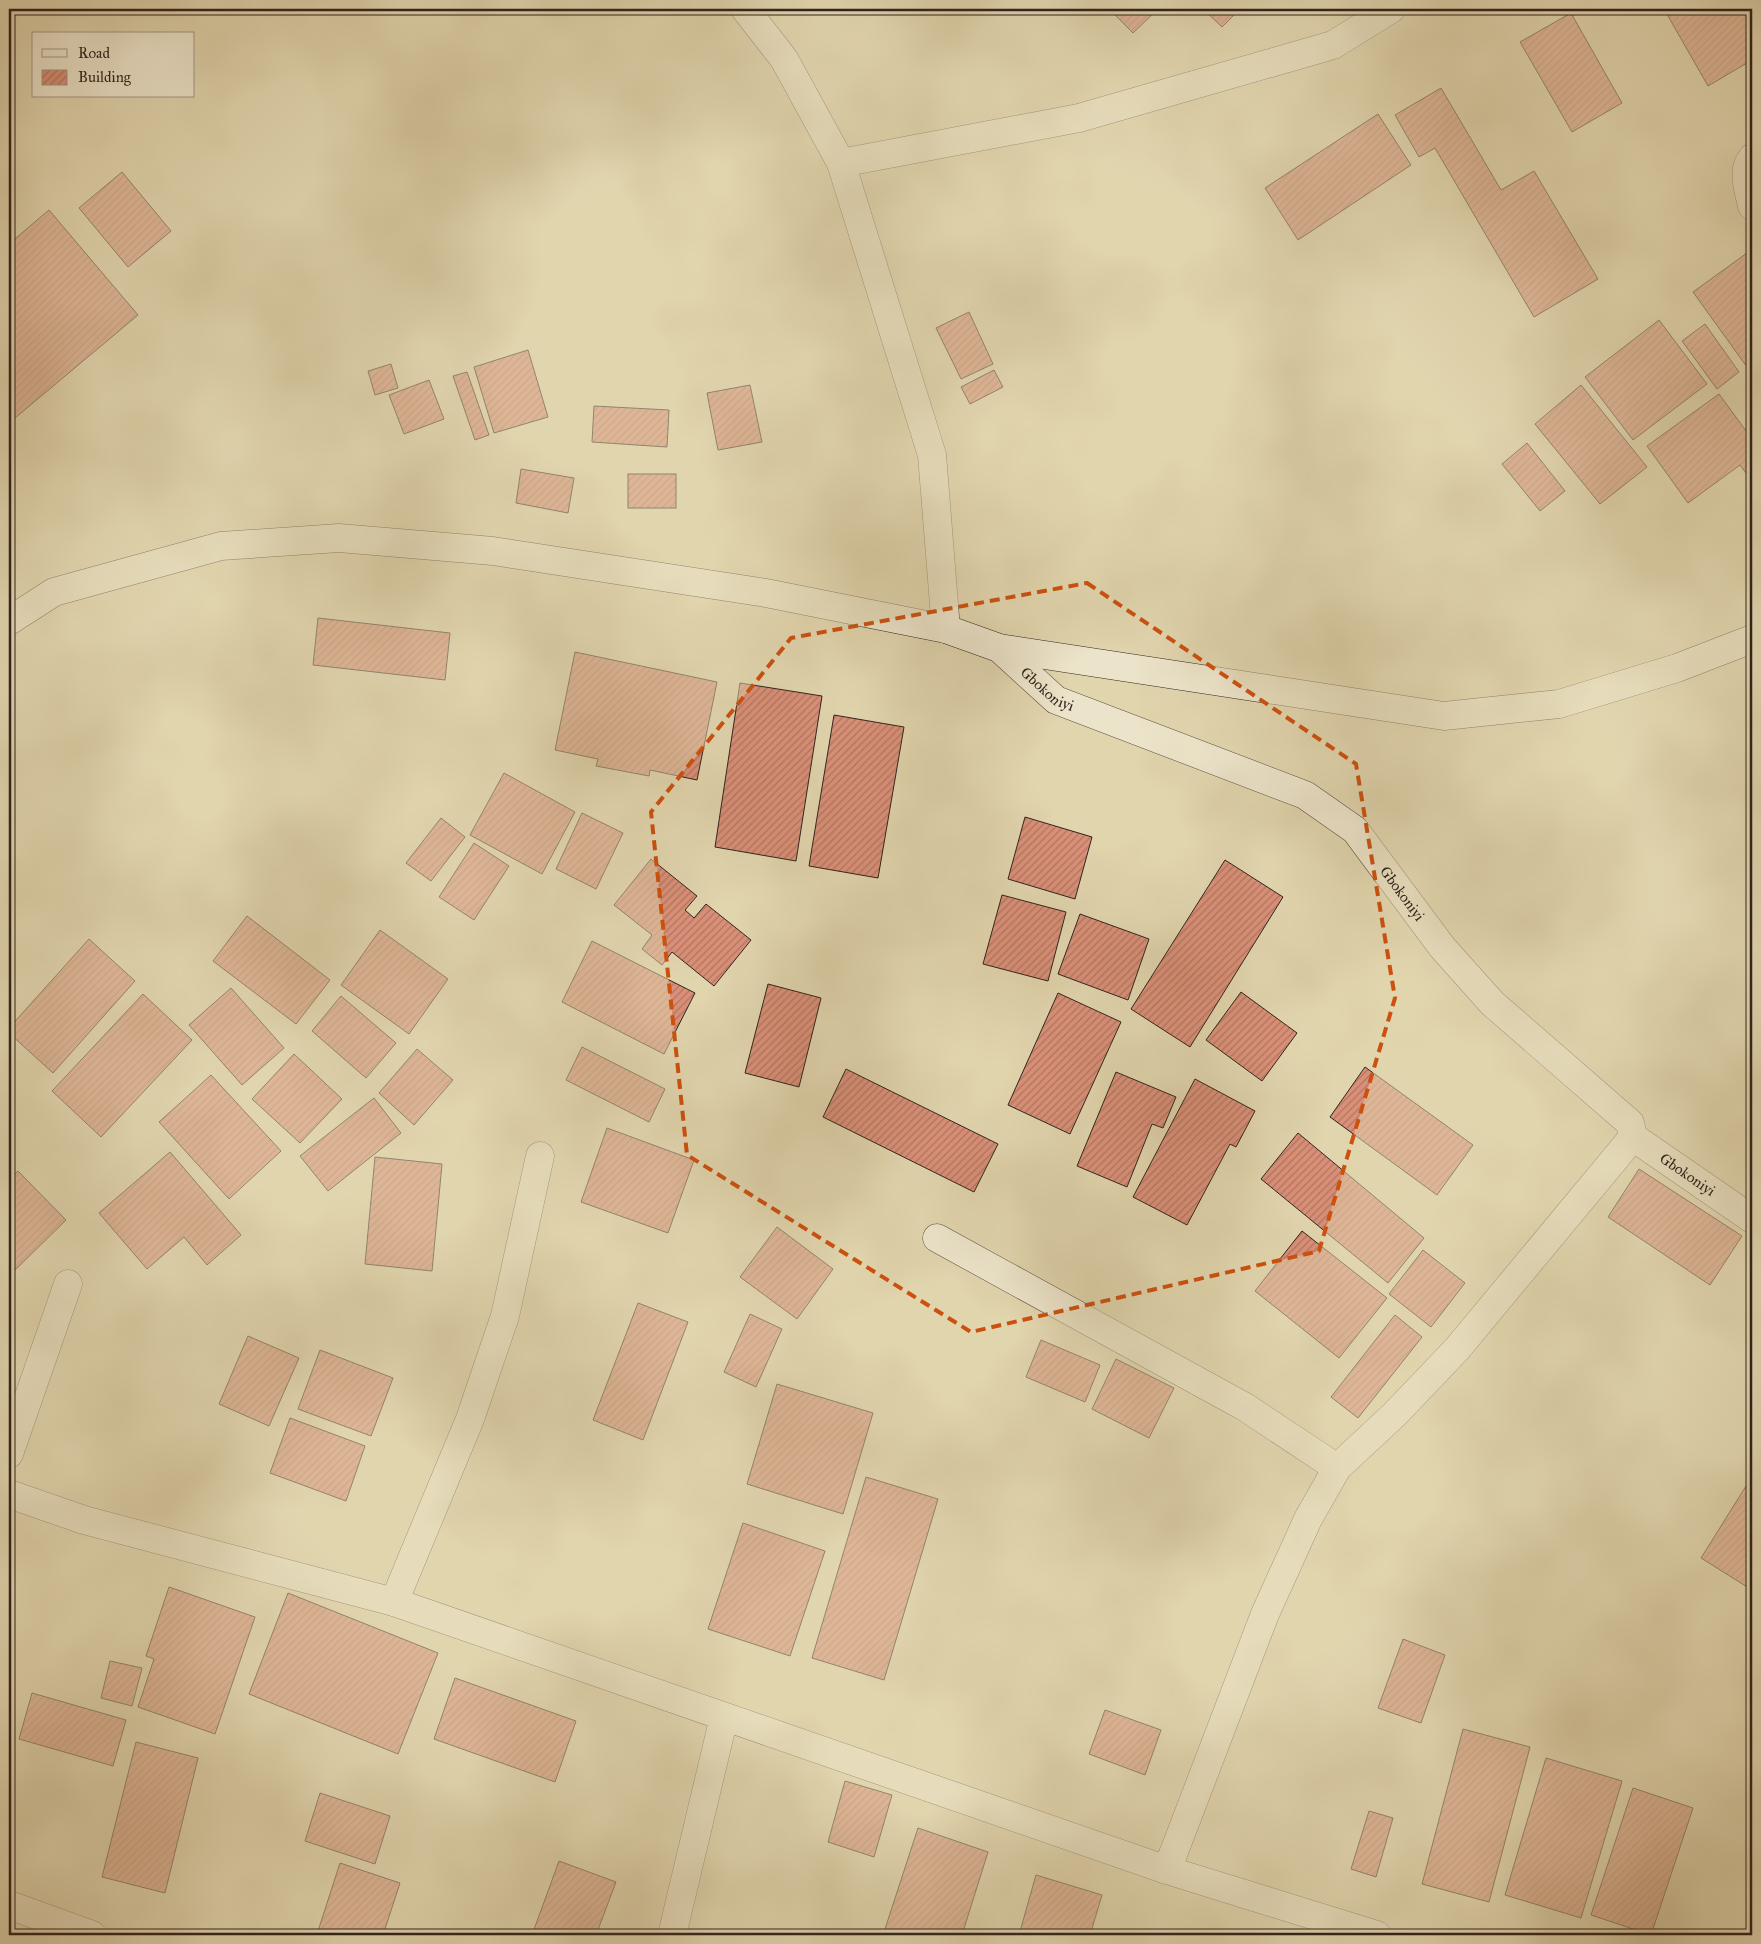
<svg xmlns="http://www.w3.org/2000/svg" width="1761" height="1944" viewBox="0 0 1761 1944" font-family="'IM FELL Great Primer',serif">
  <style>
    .building { fill: url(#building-hatch); stroke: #30231d }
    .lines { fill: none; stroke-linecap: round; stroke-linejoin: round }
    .street-casing { stroke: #5c5041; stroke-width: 29 }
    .secondary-casing { stroke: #30231d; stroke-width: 29 }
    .street { stroke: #ece4ca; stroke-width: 28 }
    .secondary { stroke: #ece4ca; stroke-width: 28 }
    .marked { fill: none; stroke: #cc510f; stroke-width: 4; stroke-dasharray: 10 6; stroke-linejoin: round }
    .labels { text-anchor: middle; stroke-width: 5; stroke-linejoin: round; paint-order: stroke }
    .street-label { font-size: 15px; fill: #30231d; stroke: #ece4ca }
  </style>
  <defs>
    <pattern id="building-hatch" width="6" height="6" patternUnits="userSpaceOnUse" patternTransform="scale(1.25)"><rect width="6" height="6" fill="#da9078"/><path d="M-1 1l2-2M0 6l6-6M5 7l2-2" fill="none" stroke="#b17562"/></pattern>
  </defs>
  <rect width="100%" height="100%" fill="#e1d5ae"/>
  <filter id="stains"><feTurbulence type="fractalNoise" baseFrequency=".004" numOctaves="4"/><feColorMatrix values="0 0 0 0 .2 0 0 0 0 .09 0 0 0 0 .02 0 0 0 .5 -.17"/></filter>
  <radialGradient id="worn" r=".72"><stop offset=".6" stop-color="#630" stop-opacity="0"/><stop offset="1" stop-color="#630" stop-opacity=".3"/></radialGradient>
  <g class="building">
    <polygon points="1109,9 1158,9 1133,33"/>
    <polygon points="1203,9 1240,9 1222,27"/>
    <polygon points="1664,9 1752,9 1752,60 1708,86"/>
    <polygon points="1571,13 1622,103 1572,132 1520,42"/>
    <polygon points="1441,88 1501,190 1534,171 1598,279 1534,317 1435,148 1419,157 1395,115"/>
    <polygon points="1378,114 1411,165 1298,240 1265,188"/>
    <polygon points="122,172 171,231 128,267 79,208"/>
    <polygon points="49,210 138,315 9,423 9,244"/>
    <polygon points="1747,253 1752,261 1752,374 1693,292"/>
    <polygon points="969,312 993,364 961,379 936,328"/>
    <polygon points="1659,320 1707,384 1633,440 1585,377"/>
    <polygon points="1705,324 1739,372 1717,389 1682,341"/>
    <polygon points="528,350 548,417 494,433 474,367"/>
    <polygon points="391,364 398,388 375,395 368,371"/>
    <polygon points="994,370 1003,387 970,404 961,387"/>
    <polygon points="467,372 489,435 475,440 453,376"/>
    <polygon points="429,380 444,419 404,434 389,395"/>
    <polygon points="750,385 762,442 718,450 707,393"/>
    <polygon points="1581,385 1647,467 1600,504 1535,424"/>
    <polygon points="1719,394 1752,439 1752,481 1740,465 1688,503 1647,446"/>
    <polygon points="594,406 669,410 667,447 592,442"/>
    <polygon points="1527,443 1565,491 1540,511 1502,464"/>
    <polygon points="521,469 574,478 568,513 516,503"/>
    <rect x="628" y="474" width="48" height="34"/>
    <polygon points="318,618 450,633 445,680 313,665"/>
    <polygon points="575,652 717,682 697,780 650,770 649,776 596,766 598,759 555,750"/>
    <polygon points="740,683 822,696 796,861 715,847"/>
    <polygon points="834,715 904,727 878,878 809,866"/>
    <polygon points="504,773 575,812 542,874 470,835"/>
    <polygon points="582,813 623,833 596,889 556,869"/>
    <polygon points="1025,817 1092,837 1075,899 1008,879"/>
    <polygon points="441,818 465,837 431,881 406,863"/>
    <polygon points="474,843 509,866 474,920 439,897"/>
    <polygon points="651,859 697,896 685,910 694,918 706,904 751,940 714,986 672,952 662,965 642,949 652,935 614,905"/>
    <polygon points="1225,860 1283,897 1190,1047 1131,1009"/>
    <polygon points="1002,895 1066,912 1048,981 983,964"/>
    <polygon points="1080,914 1149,939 1128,1000 1058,974"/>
    <polygon points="247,916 330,980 296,1024 213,961"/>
    <polygon points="380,930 448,979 409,1034 341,985"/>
    <polygon points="89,939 135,981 53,1073 9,1033 9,1028"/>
    <polygon points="592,941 695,993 664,1054 562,1002"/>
    <polygon points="768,984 821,998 799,1087 745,1073"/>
    <polygon points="231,988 284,1048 242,1085 189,1025"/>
    <polygon points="1241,992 1297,1033 1262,1081 1206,1040"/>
    <polygon points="1058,993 1121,1022 1070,1134 1008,1105"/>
    <polygon points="143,994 192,1040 101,1137 52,1091"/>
    <polygon points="341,996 396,1043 366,1078 312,1031"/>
    <polygon points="582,1047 665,1089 649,1122 566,1080"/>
    <polygon points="417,1049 453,1080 414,1125 379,1093"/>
    <polygon points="294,1054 342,1099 300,1143 252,1099"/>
    <polygon points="1365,1067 1473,1145 1437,1195 1330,1117"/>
    <polygon points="846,1069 998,1144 974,1192 823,1117"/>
    <polygon points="1116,1072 1176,1097 1163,1128 1152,1124 1127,1187 1077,1166"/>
    <polygon points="211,1075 281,1151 229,1199 159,1122"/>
    <polygon points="1195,1079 1255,1111 1236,1147 1230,1144 1187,1225 1133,1197"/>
    <polygon points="374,1098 401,1133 328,1191 300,1156"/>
    <polygon points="607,1128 694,1160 668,1233 581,1202"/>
    <polygon points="1298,1133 1424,1238 1388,1283 1261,1179"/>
    <polygon points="170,1152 241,1235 207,1265 184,1237 147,1269 99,1213"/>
    <polygon points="375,1157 442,1164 432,1271 365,1264"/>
    <polygon points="1639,1169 1742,1236 1710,1285 1608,1217"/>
    <polygon points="18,1171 66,1220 9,1276 9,1180"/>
    <polygon points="777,1227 833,1269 797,1319 740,1277"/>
    <polygon points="1302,1231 1387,1298 1339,1358 1255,1291"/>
    <polygon points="1423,1250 1465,1283 1431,1327 1389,1294"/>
    <polygon points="638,1303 688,1322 643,1440 593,1420"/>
    <polygon points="750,1314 782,1329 756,1387 724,1372"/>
    <polygon points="1395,1315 1422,1337 1358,1418 1331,1397"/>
    <polygon points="248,1336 299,1358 269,1426 219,1404"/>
    <polygon points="1041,1340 1100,1365 1085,1402 1026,1377"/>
    <polygon points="320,1350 393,1378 371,1436 298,1409"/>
    <polygon points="1116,1359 1174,1388 1149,1438 1092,1409"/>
    <polygon points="777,1384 873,1413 843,1514 747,1484"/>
    <polygon points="290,1418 365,1446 346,1501 270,1473"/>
    <polygon points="866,1477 938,1499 884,1680 812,1658"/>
    <polygon points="1746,1486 1752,1490 1752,1590 1701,1558"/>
    <polygon points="743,1523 825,1551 790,1656 708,1629"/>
    <polygon points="169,1587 255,1617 215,1734 138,1707 154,1659 146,1656"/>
    <polygon points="288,1593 438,1653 398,1754 249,1694"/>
    <polygon points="1403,1639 1445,1655 1421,1723 1378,1708"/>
    <polygon points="110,1661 142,1668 132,1706 101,1698"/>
    <polygon points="455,1678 576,1721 555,1782 434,1739"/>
    <polygon points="32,1693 126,1720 113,1766 19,1739"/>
    <polygon points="1105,1710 1161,1730 1145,1775 1089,1754"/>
    <polygon points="1463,1729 1530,1747 1489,1902 1422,1884"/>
    <polygon points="136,1742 198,1758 165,1893 102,1877"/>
    <polygon points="1546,1758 1622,1781 1581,1918 1505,1895"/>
    <polygon points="845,1781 892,1795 874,1857 828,1842"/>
    <polygon points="1633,1788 1693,1808 1651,1935 1591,1915"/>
    <polygon points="320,1793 390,1816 375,1864 305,1841"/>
    <polygon points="1369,1811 1393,1818 1376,1877 1351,1869"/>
    <polygon points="918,1828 988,1852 962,1935 883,1935"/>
    <polygon points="559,1861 616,1882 596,1935 532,1935"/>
    <polygon points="340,1863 400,1883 383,1935 359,1933 359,1935 330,1935 318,1931"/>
    <polygon points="1036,1875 1102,1895 1090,1935 1019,1935"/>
  </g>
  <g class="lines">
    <g class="street-casing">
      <g id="street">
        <polyline points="745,9 784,59 841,163 932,455 946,629"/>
        <path d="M1752 158C1741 171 1749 191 1752 206"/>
        <polyline points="841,163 1079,118 1333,45 1391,9"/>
        <path id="s1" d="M999 648 1056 700 1305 795 1355 830 1442 947 1492 1003 1630 1123 1633 1137 1752 1219"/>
        <polyline points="937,1238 1245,1407 1337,1468"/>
        <polyline points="9,1454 68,1284"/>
        <polyline points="9,1494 84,1520 394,1602 1167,1870 1377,1935"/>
        <polyline points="394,1602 470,1419 505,1316 540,1156"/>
        <polyline points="1167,1870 1265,1614 1308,1519 1337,1468 1395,1414 1457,1349 1633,1137"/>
        <polyline points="9,1905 92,1935"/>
        <polyline points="672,1935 724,1717"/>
      </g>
    </g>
    <g class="secondary-casing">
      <polyline id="secondary" points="9,621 54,592 221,546 339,538 493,551 766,593 946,629 999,648 1444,716 1559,704 1677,668 1752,639"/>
    </g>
    <use href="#street" class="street"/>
    <use href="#secondary" class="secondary"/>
  </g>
  <path d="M0 0H1761V1944H0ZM1087 583 1356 764 1395 998 1319 1251 971 1332 687 1155 651 812 791 638Z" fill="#e1d5ae" fill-opacity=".55" fill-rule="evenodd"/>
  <path class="marked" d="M1087 583 1356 764 1395 998 1319 1251 971 1332 687 1155 651 812 791 638Z"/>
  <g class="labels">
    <g class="street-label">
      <text dy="5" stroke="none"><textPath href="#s1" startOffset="64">Gbokoniyi</textPath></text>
      <text dy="5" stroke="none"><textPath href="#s1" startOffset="484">Gbokoniyi</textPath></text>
      <text dy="5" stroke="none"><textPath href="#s1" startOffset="889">Gbokoniyi</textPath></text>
    </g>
  </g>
  <rect width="1761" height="1944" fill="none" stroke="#e1d5ae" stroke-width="30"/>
  <rect x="10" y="10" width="1741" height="1924" fill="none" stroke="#30231d" stroke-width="2.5"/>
  <rect x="15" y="15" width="1731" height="1914" fill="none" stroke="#30231d"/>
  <rect x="32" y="32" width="162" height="65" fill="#ece4ca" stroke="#a19785"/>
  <rect x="42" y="49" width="25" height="8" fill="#ece4ca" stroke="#a19785"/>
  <text x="78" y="58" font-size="15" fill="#30231d">Road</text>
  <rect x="42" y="70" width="25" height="15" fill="url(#building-hatch)" stroke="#a19785"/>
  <text x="78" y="82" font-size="15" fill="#30231d">Building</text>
  <rect width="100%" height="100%" filter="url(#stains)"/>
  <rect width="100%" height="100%" fill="url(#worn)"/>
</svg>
